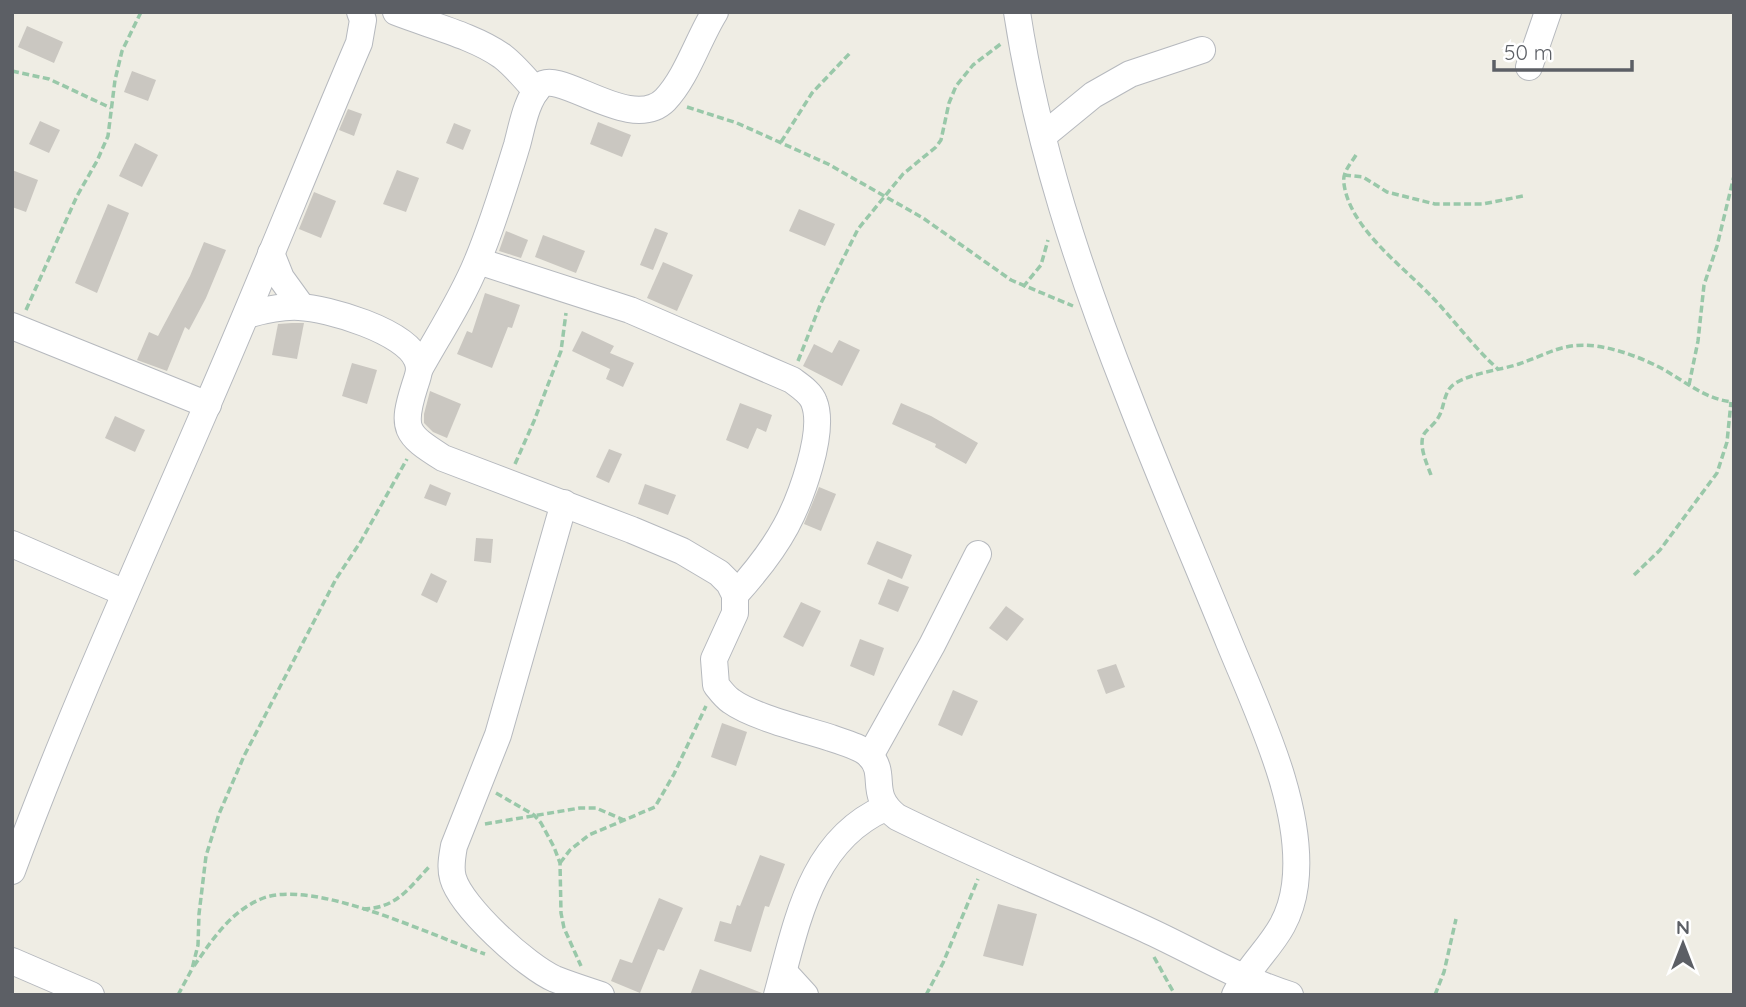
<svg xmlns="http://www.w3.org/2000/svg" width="1746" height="1007" viewBox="0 0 1746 1007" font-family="Quicksand,sans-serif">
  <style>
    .building { fill: #cac7c1 }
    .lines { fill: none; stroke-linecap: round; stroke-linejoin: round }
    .minor-casing { stroke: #b6b9be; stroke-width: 28 }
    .path { stroke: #99c8a9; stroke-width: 3.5; stroke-dasharray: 7 3.5; stroke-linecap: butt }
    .minor { stroke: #fff; stroke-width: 26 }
  </style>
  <rect width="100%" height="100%" fill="#efede4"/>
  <g class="building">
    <polygon points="27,26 63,42 54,63 18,47"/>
    <polygon points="132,71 156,80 148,101 124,92"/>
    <polygon points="348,109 362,114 354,136 339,130"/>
    <polygon points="40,121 60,130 49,153 29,144"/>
    <polygon points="598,122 631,135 622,157 590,144"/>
    <polygon points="454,123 471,130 463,150 446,143"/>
    <polygon points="135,143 158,155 142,187 119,176"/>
    <polygon points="12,170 38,180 26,212 12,207"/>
    <polygon points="397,170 419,178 406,212 383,204"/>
    <polygon points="314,192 336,201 321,238 299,229"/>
    <polygon points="108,204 129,213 97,293 75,283"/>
    <polygon points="799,209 835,224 825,246 789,231"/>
    <polygon points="655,228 668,233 653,270 640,265"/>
    <polygon points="506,231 528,240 521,258 499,251"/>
    <polygon points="543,235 585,251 576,273 535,257"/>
    <polygon points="204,242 226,250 206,298 189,330 185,327 167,371 137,360 149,332 158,336 190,276"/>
    <polygon points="663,262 693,275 677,311 647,298"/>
    <polygon points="485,293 520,305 512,328 508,327 492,368 457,354 467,331 472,333"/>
    <polygon points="292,323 304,323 297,359 272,355 278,324"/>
    <polygon points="582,331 614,346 610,353 634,363 623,387 606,379 610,369 572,351"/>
    <polygon points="839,340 860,350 842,386 803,366 814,344 832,353"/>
    <polygon points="352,363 377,370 367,404 342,396"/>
    <polygon points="430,391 461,404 447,438 433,432 424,423 424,414"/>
    <polygon points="740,403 772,415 766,432 757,428 748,449 726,440"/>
    <polygon points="901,403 931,416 978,443 966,464 935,447 936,444 892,424"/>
    <polygon points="115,416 145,430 135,452 105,438"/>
    <polygon points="609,449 622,454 609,483 596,477"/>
    <polygon points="430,484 451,493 446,506 424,498"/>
    <polygon points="645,484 676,495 668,515 638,504"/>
    <polygon points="819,487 836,494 821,531 804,524"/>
    <polygon points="476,538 493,539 491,563 474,561"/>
    <polygon points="877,541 912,555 902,579 867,564"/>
    <polygon points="431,573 447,581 437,603 421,595"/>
    <polygon points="888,579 909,587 898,612 878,604"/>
    <polygon points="801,602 821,611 803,647 783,637"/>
    <polygon points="1006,606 1024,619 1007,641 989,628"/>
    <polygon points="860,639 884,648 874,676 850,666"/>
    <polygon points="1116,664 1125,687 1106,694 1097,670"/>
    <polygon points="953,690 978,701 962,736 938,725"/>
    <polygon points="722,723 747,732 736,766 711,757"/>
    <polygon points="760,855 785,864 769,907 765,906 751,952 714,941 720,921 731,924 737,905 740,906"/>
    <polygon points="659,898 683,908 664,951 658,949 640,993 611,981 620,959 632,963"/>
    <polygon points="998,904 1037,914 1023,966 983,956"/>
    <polygon points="700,969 762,993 762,995 690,995"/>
  </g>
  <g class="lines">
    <g class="minor-casing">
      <g id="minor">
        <path d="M396 12C429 25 474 36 502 56 515 66 525 78 536 91"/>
        <path d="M1017 12C1037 144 1080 273 1129 397 1161 480 1196 561 1229 642 1258 713 1305 808 1295 885 1288 939 1255 952 1235 995"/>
        <polyline points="1529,67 1548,12"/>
        <polyline points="1043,136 1093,95 1130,74 1202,50"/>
        <polyline points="271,253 281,278 302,307"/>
        <path d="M478 261 630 310 792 380C800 386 811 393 814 402 826 432 800 500 786 526 772 552 754 574 735 595"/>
        <path d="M247 315C264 310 281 306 299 307 327 308 406 331 417 360 421 369 418 376 415 385 401 429 405 434 443 458L632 530 682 551 719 573 729 583 735 595V613L714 659 716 685C720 690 725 697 731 701 753 717 803 729 831 738 842 742 862 747 870 756 888 775 867 794 897 817 978 857 1062 891 1145 929 1193 951 1239 979 1290 995"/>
        <polyline points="12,326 208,405"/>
        <path d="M419 370C439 334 462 299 477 262 493 224 505 184 517 145 522 127 526 100 540 86 559 68 631 134 665 100 687 77 698 39 715 12"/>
        <path d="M564 503 498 735 454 846C452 857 450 868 453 878 461 907 527 967 555 979 570 985 586 990 601 995"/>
        <polyline points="12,544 125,593"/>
        <polyline points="870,756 932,645 978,554"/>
        <path d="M12 871C71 711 142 557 209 401 261 282 308 162 359 43L363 20 360 12"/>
        <polyline points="12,961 91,995"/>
        <polyline points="784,972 805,995"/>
        <path d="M777 995C797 923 810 841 885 808"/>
      </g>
    </g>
    <g class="path">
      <polyline points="12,71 49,79 111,108"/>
      <polyline points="687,107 737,123 828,164 923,218 1011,280 1073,306"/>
      <polyline points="781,142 812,93 850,53"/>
      <path d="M1356 155C1350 165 1342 172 1344 184 1350 229 1404 267 1433 298 1455 321 1474 348 1499 370"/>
      <polyline points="1344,175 1363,177 1387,192 1435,204 1483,204 1523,196"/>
      <polyline points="1023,287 1041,265 1048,240"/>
      <polyline points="26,310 77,196 97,161 108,136 115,80 122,51 141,12"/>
      <polyline points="798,361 821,303 858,229 903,174 936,147 941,140 949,103 956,86 973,65 1002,43"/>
      <polyline points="1689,385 1698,341 1704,285 1717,246 1734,176"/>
      <polyline points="515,464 534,421 561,351 566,313"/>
      <path d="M1431 475C1427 464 1418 445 1424 434 1428 428 1435 424 1438 418 1444 409 1443 397 1450 388 1461 374 1502 370 1519 364 1548 354 1563 342 1596 346 1617 349 1639 357 1657 366 1683 379 1704 400 1734 402"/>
      <polyline points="1634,575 1660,550 1717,473 1727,442 1731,402"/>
      <polyline points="496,793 534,815 541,823 554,847 560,863 561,913 564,928 581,966"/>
      <polyline points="485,824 580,808 596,808 624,820"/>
      <polyline points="560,863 570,850 589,835 655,807 674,774 706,706"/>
      <path d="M363 909C397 908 408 889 430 866"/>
      <polyline points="1154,957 1175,995"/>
      <path d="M194 966C212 940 230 912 261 899 312 877 432 936 485 954"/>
      <polyline points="178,995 192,969 198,945 199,914 206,856 219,814 244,756 336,579 361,541 407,459"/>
      <polyline points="926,995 943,963 978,879"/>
      <polyline points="1435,995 1444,972 1456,919"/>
    </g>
    <use href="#minor" class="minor"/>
  </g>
  <rect width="1746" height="1007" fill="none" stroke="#5c5f65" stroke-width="28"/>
  <g transform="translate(1683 944)" stroke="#ffffff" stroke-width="5" paint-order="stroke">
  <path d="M0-5L12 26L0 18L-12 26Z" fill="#5c5f65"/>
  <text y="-10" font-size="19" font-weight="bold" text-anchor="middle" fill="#5c5f65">N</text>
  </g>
  <path d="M1494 60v10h138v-10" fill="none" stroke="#5c5f65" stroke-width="3.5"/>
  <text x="1504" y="60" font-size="21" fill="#5c5f65" stroke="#ffffff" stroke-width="5" paint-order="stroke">50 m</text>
</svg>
